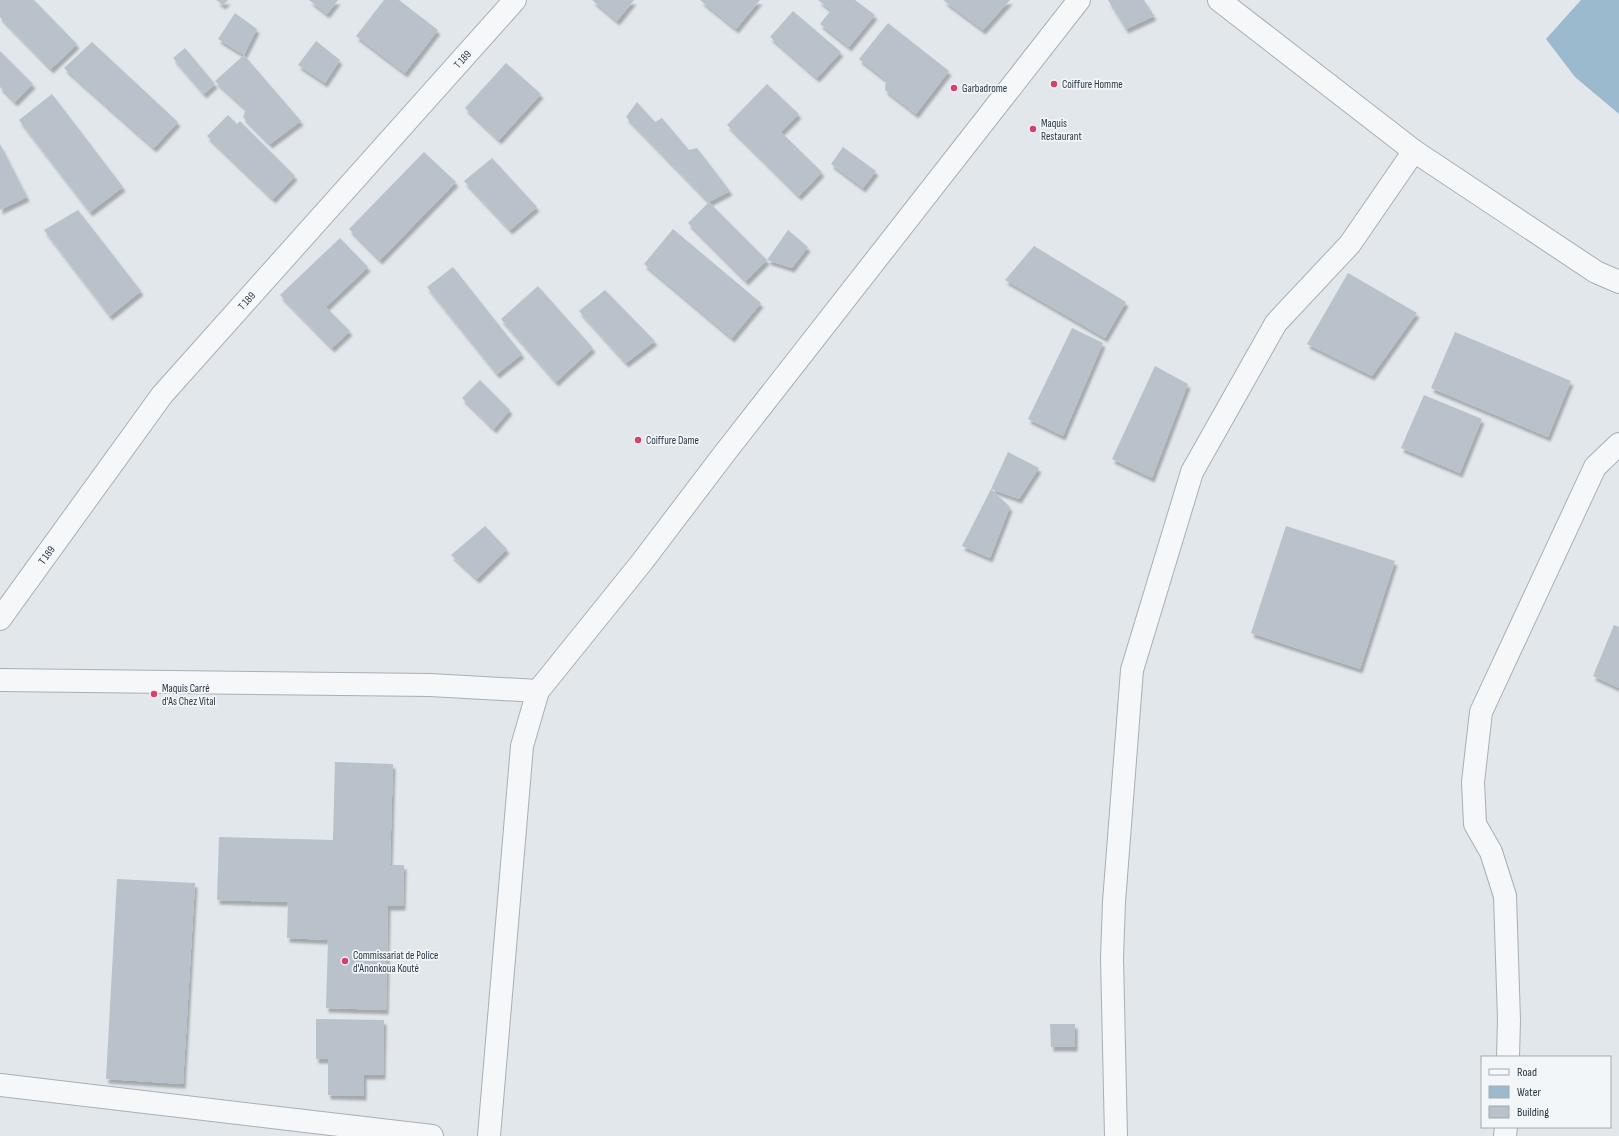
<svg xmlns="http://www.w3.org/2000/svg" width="1619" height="1136" viewBox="0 0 1619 1136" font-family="'Sofia Sans Condensed',sans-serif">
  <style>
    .water { fill: #9bbace }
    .building { fill: #b9c1ca; filter: url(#shadow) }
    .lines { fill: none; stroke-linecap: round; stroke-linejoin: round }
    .street-casing { stroke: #a7afb6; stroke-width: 24 }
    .street { stroke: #f5f7f9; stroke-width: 22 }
    .poi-dot { fill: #d8406b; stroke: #f2f6f8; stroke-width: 1.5 }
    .labels { text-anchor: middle; stroke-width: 3.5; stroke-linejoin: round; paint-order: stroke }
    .street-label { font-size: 11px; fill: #293745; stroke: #f2f6f8 }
    .poi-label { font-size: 11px; fill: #293745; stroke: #f2f6f8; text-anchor: start }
  </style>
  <defs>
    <filter id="shadow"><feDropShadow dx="2.5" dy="4.5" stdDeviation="1" flood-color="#0004"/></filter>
  </defs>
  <rect width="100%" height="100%" fill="#e2e7eb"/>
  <polygon class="water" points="1581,0 1619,0 1619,114 1575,77 1546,39"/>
  <g class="building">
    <polygon points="0,0 34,0 77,44 51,69 0,17"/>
    <polygon points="216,0 228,0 223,5"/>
    <polygon points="309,0 338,0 327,14"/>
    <polygon points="384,0 399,0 438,30 405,73 356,36"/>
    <polygon points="592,0 634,0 617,21"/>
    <polygon points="700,0 760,0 736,29"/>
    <polygon points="818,0 855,0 875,15 849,47 820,24 831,10"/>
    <polygon points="943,0 1010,0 983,30"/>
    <polygon points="1108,0 1144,0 1154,16 1126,29"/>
    <polygon points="793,11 841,52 817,78 770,37"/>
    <polygon points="235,13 257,29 244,55 218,39"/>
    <polygon points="888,23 949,71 916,114 885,90 886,80 859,59"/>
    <polygon points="316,41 340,60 325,83 298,65"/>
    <polygon points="92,42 178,122 154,148 64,68"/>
    <polygon points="185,48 215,84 204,94 173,58"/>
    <polygon points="0,51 33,84 15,102 0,87"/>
    <polygon points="244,55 301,121 270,144 243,117 246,109 215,81"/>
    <polygon points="506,63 541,94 499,140 465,108"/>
    <polygon points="767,84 799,114 781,132 822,172 799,196 727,125"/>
    <polygon points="52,94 123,187 90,212 19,120"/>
    <polygon points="637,102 655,122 662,118 689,150 697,148 730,191 709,202 626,117"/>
    <polygon points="228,115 237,124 240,121 295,176 273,199 207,136"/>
    <polygon points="0,144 27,197 0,210"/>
    <polygon points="843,147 876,171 863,188 831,164"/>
    <polygon points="424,152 456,182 380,260 349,229"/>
    <polygon points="492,158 537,207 510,230 464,181"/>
    <polygon points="709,202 767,260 746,281 688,223"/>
    <polygon points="78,210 141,291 110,316 44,230"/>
    <polygon points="673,229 761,303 732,338 644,264"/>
    <polygon points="788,230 808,247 792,268 767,260"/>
    <polygon points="340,238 368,267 326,307 350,331 332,348 280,295"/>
    <polygon points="1034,246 1126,302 1105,338 1005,280"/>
    <polygon points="453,267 522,354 497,374 427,287"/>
    <polygon points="1348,273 1417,313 1372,376 1307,344"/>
    <polygon points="538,286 593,348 556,382 501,319"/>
    <polygon points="605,290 655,341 626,363 579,311"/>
    <polygon points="1072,328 1103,343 1063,436 1028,419"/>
    <polygon points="1455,332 1571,381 1548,437 1431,388"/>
    <polygon points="1155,366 1188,384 1152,478 1112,459"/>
    <polygon points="480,380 510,410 494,429 462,398"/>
    <polygon points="1424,395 1482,419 1460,473 1401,448"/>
    <polygon points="1008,452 1039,468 1019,499 991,489"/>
    <polygon points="991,489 1010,507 990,558 962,546"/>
    <polygon points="485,526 507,549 477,579 451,555"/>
    <polygon points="1286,526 1395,561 1360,669 1251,633"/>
    <polygon points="1614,625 1619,627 1619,688 1593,676"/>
    <polygon points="335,762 393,764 390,865 404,865 403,906 388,906 386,1010 326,1008 328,940 287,938 288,902 217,900 219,837 333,840"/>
    <polygon points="117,879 195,883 183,1084 106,1079"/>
    <polygon points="316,1019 384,1020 383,1075 364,1075 364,1096 328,1095 328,1059 316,1059"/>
    <polygon points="1050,1024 1075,1024 1075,1047 1051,1047"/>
  </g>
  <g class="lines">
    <g class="street-casing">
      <g id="street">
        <polyline points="1219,0 1414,151"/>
        <path id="s1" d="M0 619 162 395 515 0"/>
        <polyline points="0,680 430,685 538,691"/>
        <polyline points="1508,1057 1509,1020 1505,896 1491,852 1475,824 1473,782 1481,712 1595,467 1619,444"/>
        <polyline points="0,1085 432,1136"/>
        <polyline points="489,1136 522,746 538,691 642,562 724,454 1079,0"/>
        <polyline points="1116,1136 1112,958 1114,902 1132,670 1192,472 1276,323 1350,244 1414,151 1596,272 1619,282"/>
        <polyline points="1505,1136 1506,1127"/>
      </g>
    </g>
    <use href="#street" class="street"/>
  </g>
  <g class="poi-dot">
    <circle cx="1054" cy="84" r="4"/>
    <circle cx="954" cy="88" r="4"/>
    <circle cx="1033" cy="129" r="4"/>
    <circle cx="638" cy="440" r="4"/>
    <circle cx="154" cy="694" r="4"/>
    <circle cx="345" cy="961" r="4"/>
  </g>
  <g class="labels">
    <g class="street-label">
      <text dy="4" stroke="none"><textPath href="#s1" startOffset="727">T 189</textPath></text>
      <text dy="4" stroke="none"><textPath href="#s1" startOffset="403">T 189</textPath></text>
      <text dy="4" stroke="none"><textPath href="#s1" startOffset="79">T 189</textPath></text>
    </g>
    <g class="poi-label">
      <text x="1062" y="88">Coiffure Homme</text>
      <text x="962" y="92">Garbadrome</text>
      <text x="1041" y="127">Maquis<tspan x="1041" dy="13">Restaurant</tspan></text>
      <text x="646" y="444">Coiffure Dame</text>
      <text x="162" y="692">Maquis Carré<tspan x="162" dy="13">d'As Chez Vital</tspan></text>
      <text x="353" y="959">Commissariat de Police<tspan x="353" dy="13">d'Anonkoua Kouté</tspan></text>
    </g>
  </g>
  <rect x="1481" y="1056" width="130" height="72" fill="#f2f6f8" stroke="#a2aab0"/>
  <rect x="1489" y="1069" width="20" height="6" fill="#f5f7f9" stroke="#a2aab0"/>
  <text x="1517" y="1076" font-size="12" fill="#293745">Road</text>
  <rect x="1489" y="1086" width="20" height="12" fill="#9bbace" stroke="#a2aab0"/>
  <text x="1517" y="1096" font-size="12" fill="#293745">Water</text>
  <rect x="1489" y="1106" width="20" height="12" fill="#b9c1ca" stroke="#a2aab0"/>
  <text x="1517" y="1116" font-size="12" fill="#293745">Building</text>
</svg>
